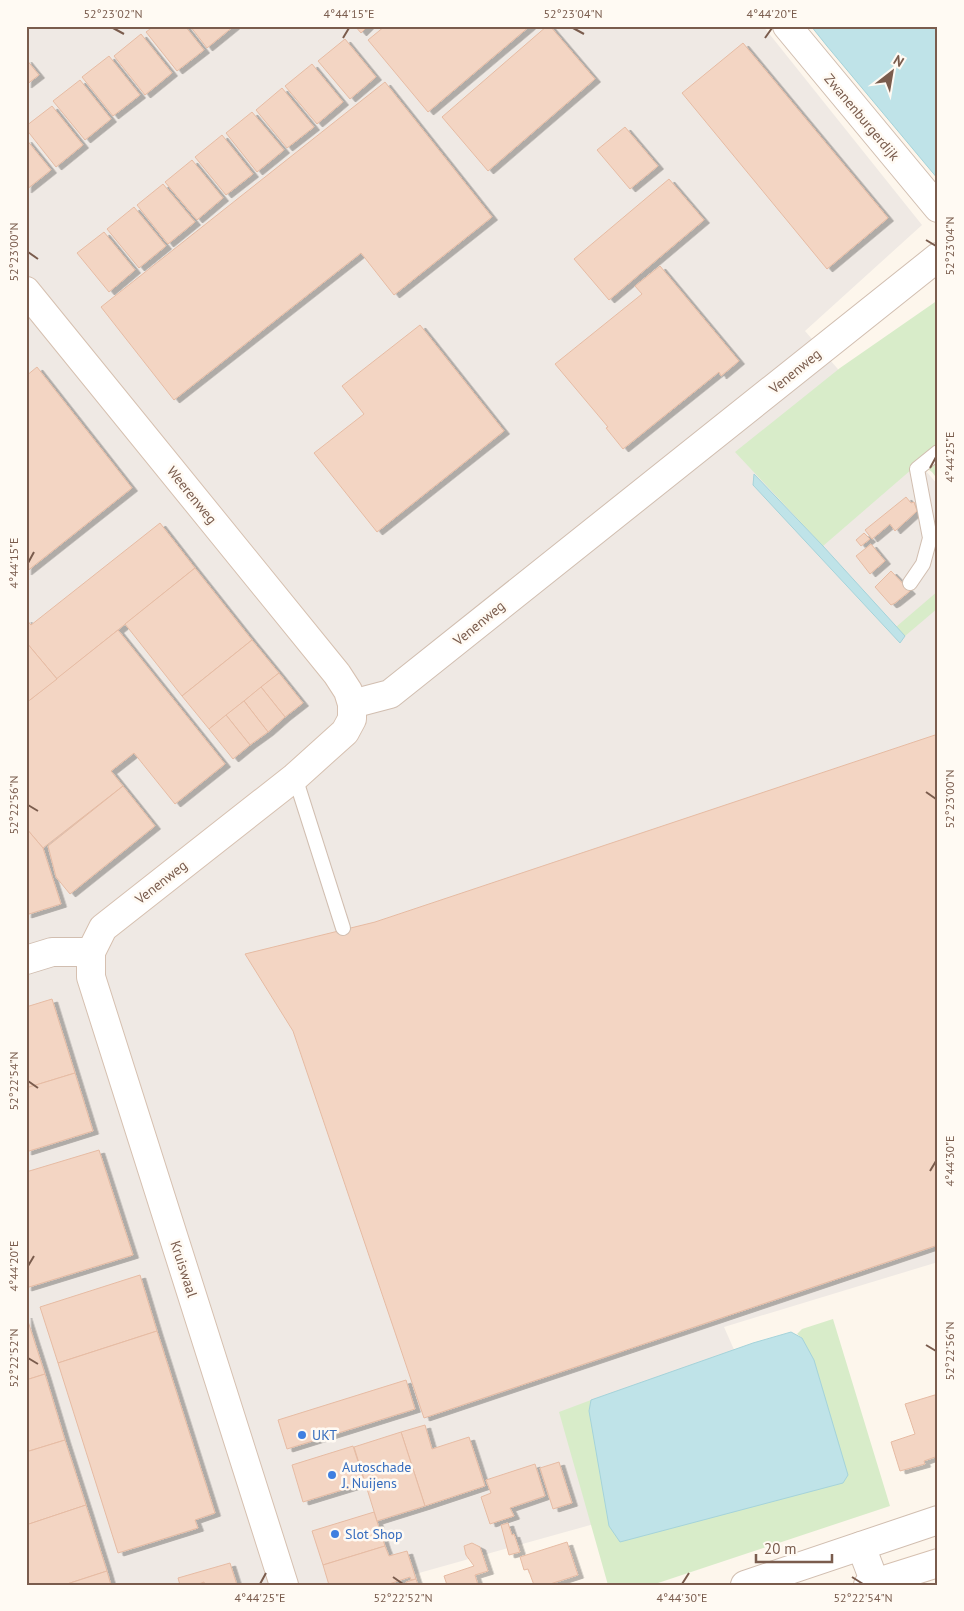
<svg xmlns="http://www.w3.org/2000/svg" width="964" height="1611" viewBox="0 0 964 1611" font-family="'PT Sans',sans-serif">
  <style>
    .industrial { fill: #efe9e4 }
    .green { fill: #d8ecc9 }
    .water { fill: #bfe3e8; stroke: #a5d3da }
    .building { fill: #f3d5c3; stroke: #e6bba3; filter: url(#shadow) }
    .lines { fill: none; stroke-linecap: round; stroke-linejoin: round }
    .lane-casing { stroke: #d1beb0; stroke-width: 16 }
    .street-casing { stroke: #d1beb0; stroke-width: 30 }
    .secondary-casing { stroke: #d6c0b0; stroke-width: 30 }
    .lane { stroke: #fff; stroke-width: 14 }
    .street { stroke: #fff; stroke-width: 28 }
    .secondary { stroke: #fff; stroke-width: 28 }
    .ticks { fill: none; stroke: #7a5c4d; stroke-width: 2 }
    .shop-dot { fill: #3f7fe0; stroke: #fffaf3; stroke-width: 2 }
    .labels { text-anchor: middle; stroke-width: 5; stroke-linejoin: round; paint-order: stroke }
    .street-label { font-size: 14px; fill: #7a5c4d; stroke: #fffaf3 }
    .shop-label { font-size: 14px; fill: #366cbe; stroke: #fffaf3; text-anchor: start }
    .neatline { fill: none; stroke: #7a5c4d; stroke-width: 2 }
    .ticks-label { font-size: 12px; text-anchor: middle; fill: #7a5c4d }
  </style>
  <defs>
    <filter id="shadow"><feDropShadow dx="5.5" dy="3" stdDeviation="0" flood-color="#0004"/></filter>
  </defs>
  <rect width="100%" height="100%" fill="#fdf6ec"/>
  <polygon class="industrial" points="26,26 763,26 922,225 805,331 938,485 938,1262 724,1327 787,1470 376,1585 26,1585"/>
  <g class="green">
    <polygon points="938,300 938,480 932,472 919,463 823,546 735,452 840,368"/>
    <polygon points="938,591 938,608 905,636 896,627"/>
    <polygon points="833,1319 890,1506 652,1585 608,1585 559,1412 591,1400 589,1411 802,1338 797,1334 802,1329"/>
  </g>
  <g class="water">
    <polygon points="811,26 938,26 938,179 827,46"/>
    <polygon points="754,474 823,546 905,636 900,643 753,485"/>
    <polygon points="791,1332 802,1338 814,1360 848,1475 843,1483 620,1542 609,1526 589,1411 591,1400 753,1343"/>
  </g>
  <g class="building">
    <polygon points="154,26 185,26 204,50 177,71 146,32"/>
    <polygon points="190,26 234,26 207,48"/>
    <polygon points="355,26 368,26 361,33"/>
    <polygon points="385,26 530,26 428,112 368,40"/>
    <polygon points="547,26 550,26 595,79 488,171 442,117"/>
    <polygon points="141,34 172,73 145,95 114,56"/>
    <polygon points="345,39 376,77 350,99 318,61"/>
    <polygon points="743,43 888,218 827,269 682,93"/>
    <polygon points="109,56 140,95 113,116 82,77"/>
    <polygon points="26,59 39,75 26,85"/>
    <polygon points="312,64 343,102 317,124 285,86"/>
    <polygon points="80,80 111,119 85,140 53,101"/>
    <polygon points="385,82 492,217 394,295 361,253 174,400 101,307"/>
    <polygon points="282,88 314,127 287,148 256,110"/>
    <polygon points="52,106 83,145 56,167 26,129 26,126"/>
    <polygon points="252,112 284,150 257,172 226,133"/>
    <polygon points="625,127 658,166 630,189 597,150"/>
    <polygon points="222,135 253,174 226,195 195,157"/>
    <polygon points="26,139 51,170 26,190"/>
    <polygon points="192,160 223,198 197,220 165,182"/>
    <polygon points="669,179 704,220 609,300 574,259"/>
    <polygon points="163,184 195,222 168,244 137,205"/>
    <polygon points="134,207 166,246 139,268 107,229"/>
    <polygon points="104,232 135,270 109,292 77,253"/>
    <polygon points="660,266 739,361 721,376 719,372 623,449 606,428 608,427 555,364 642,294 635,286"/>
    <polygon points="420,325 504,431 377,532 314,453 364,414 342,386"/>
    <polygon points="37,367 132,488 26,572 26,376"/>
    <polygon points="906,497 911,503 914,502 917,511 895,531 890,524 872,539 865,530"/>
    <polygon points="160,523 195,568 57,679 26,642 26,619 31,625"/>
    <polygon points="864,533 870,539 861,546 856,540"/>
    <polygon points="871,544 885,561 870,574 856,556"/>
    <polygon points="195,568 252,640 182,696 125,624"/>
    <polygon points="891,571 910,591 895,603 891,605 875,587"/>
    <polygon points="118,630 225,764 175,804 134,753 111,771 123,786 43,848 26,828 26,703"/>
    <polygon points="252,640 279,673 209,729 182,696"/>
    <polygon points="26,642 57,679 26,703"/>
    <polygon points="279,673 303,703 285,717 261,687"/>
    <polygon points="261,687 285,717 268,732 244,701"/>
    <polygon points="244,701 268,732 250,745 226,715"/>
    <polygon points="226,715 250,745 233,759 209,729"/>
    <polygon points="938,734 938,1245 424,1418 293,1031 245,954 375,922"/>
    <polygon points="123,786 155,826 70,894 56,877 48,846"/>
    <polygon points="26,828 43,848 61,904 26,915"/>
    <polygon points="52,999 75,1073 26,1088 26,1007"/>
    <polygon points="75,1073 93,1131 26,1152 26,1088"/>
    <polygon points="99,1150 133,1255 26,1288 26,1172"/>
    <polygon points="140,1275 157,1331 58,1363 40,1307"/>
    <polygon points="26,1315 45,1374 26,1380"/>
    <polygon points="157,1331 215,1513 195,1520 198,1528 118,1553 58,1363"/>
    <polygon points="45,1374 65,1440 26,1452 26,1380"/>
    <polygon points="406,1380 415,1409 287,1449 278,1420"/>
    <polygon points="938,1394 938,1456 924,1461 925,1464 900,1471 891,1442 915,1434 905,1404"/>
    <polygon points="425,1425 432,1449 469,1437 485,1486 425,1506 401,1432"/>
    <polygon points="401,1432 425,1506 377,1521 354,1447"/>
    <polygon points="65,1440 86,1505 26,1525 26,1452"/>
    <polygon points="353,1446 365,1483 303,1502 292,1465"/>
    <polygon points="559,1462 572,1503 553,1509 540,1468"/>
    <polygon points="535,1464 545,1496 510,1508 514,1516 490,1524 481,1497 491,1493 486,1480"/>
    <polygon points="86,1505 107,1571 64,1585 26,1585 26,1525"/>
    <polygon points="374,1512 385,1546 323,1565 312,1531"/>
    <polygon points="508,1523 512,1535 514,1534 520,1552 509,1555 501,1525"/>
    <polygon points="567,1542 578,1575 547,1585 534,1585 528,1569 524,1570 520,1557"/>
    <polygon points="472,1543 480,1547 488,1571 475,1575 478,1585 447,1585 444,1576 474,1566 466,1555 464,1546"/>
    <polygon points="385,1546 389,1556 407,1551 416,1579 411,1580 410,1577 386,1585 329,1585 323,1565"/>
    <polygon points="230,1563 237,1585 205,1585 204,1582 196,1585 180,1585 178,1578"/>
    <polygon points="107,1571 111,1585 64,1585"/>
    <polygon points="416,1579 418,1585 406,1585 406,1582"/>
  </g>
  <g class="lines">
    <g class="lane-casing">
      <g id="lane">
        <polyline points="910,583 923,564 930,538 917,469 938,452"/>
        <polyline points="295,777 343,928"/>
      </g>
    </g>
    <g class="street-casing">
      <g id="street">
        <polyline points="787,26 938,208"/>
        <polyline points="352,704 390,694 938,257"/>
        <polyline points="26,960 52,952 91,952"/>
        <polyline points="861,1546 875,1583"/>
        <polyline points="745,1585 938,1520"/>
      </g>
    </g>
    <g class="secondary-casing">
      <g id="secondary">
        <polyline points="26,291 337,674 348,691 352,704 352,719 345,732 295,777 103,928 91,952 91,977 284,1585"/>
        <polyline points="868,1585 938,1563"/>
      </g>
    </g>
    <use href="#lane" class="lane"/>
    <use href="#street" class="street"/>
    <use href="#secondary" class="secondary"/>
  </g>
  <path class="ticks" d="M113 28 124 34M573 28 584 34M343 38 349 28M765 38 772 28M926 240 936 246M28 252 38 259M930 468 936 457M28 563 34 552M926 792 936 799M28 805 38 811M28 1081 38 1088M930 1171 936 1161M28 1266 34 1256M926 1345 936 1351M28 1358 38 1364M393 1577 403 1584M852 1577 863 1584M260 1584 266 1573M682 1584 689 1573"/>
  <g class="shop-dot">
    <circle cx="302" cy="1435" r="5"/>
    <circle cx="332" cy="1475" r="5"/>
    <circle cx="335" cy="1534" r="5"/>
  </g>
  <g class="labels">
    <g class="street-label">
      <text transform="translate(862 117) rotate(50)" y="5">Zwanenburgerdijk</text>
      <text transform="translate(795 371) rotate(-39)" y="5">Venenweg</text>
      <text transform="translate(192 495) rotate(51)" y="5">Weerenweg</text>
      <text transform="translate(479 623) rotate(-39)" y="5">Venenweg</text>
      <text transform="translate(161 882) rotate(-38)" y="5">Venenweg</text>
      <text transform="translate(184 1269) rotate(72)" y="5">Kruiswaal</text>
    </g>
    <g class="shop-label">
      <text x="312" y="1440">UKT</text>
      <text x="342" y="1472">Autoschade<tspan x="342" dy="16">J. Nuijens</tspan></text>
      <text x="345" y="1539">Slot Shop</text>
    </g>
  </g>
  <rect width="964" height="1611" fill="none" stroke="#fffaf3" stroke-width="55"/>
  <g transform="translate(892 72) rotate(31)" stroke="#fffaf3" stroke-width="4" paint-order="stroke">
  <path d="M0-4L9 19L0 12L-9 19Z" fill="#7a5c4d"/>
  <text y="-8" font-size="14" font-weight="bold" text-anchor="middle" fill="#7a5c4d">N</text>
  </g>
  <path d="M756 1554v8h76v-8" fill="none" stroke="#7a5c4d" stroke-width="2.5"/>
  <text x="764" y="1554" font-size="15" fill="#7a5c4d" stroke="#fffaf3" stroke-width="4" paint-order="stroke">20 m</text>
  <rect x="28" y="28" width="908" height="1556" class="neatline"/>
  <g class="ticks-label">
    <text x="113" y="18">52°23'02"N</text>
    <text x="349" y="18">4°44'15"E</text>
    <text x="573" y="18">52°23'04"N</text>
    <text x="772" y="18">4°44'20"E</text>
    <text transform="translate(950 246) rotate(-90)" y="4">52°23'04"N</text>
    <text transform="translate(14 252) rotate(-90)" y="4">52°23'00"N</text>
    <text transform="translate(950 457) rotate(-90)" y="4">4°44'25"E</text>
    <text transform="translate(14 563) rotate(-90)" y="4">4°44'15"E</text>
    <text transform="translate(950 799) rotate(-90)" y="4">52°23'00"N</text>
    <text transform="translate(14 805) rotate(-90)" y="4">52°22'56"N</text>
    <text transform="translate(14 1081) rotate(-90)" y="4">52°22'54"N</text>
    <text transform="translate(950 1161) rotate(-90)" y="4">4°44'30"E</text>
    <text transform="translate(14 1266) rotate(-90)" y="4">4°44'20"E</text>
    <text transform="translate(950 1351) rotate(-90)" y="4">52°22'56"N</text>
    <text transform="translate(14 1358) rotate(-90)" y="4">52°22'52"N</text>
    <text x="260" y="1602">4°44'25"E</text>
    <text x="403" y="1602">52°22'52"N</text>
    <text x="682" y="1602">4°44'30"E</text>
    <text x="863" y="1602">52°22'54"N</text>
  </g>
</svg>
